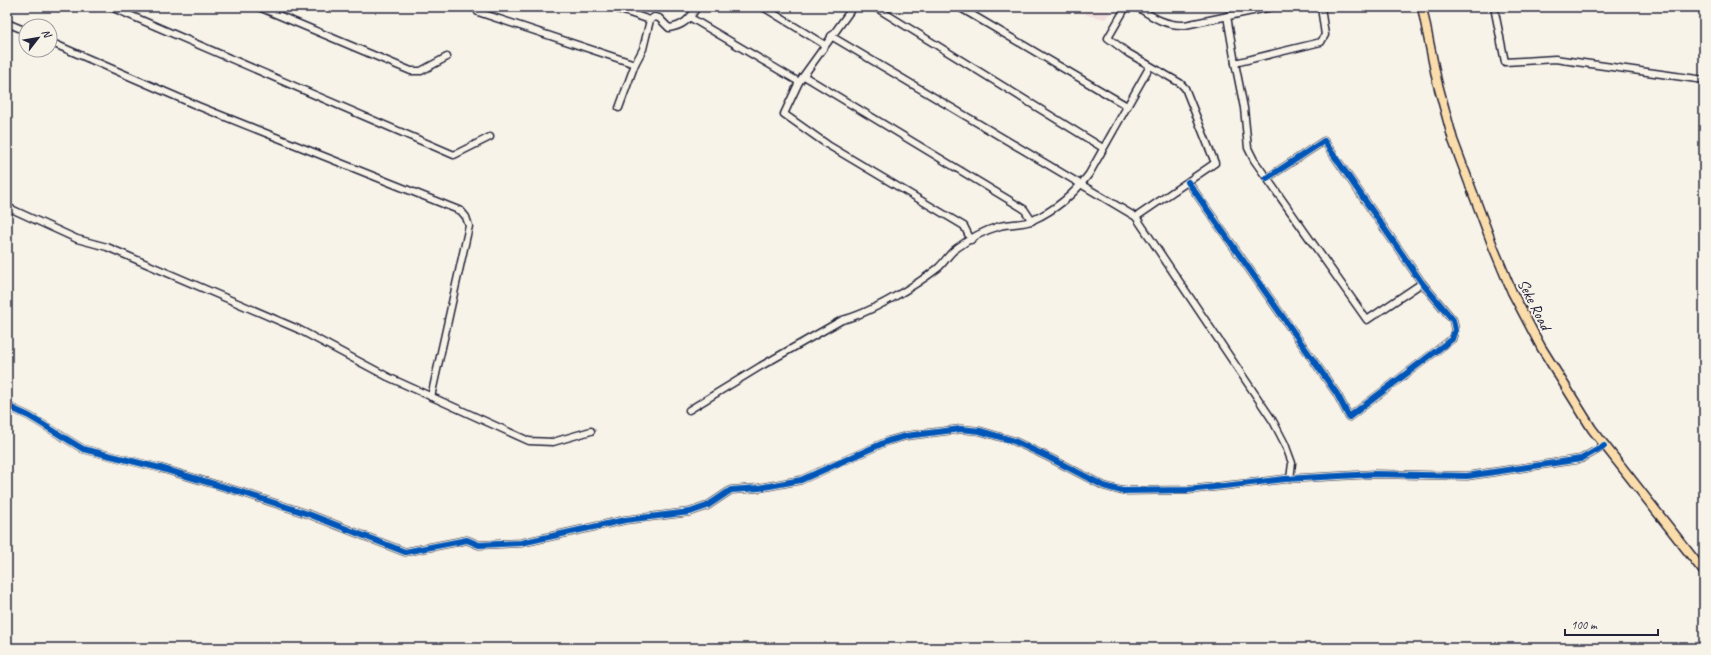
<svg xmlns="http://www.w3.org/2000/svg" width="1711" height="655" viewBox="0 0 1711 655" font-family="Caveat,sans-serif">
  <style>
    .built { fill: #f2dedc }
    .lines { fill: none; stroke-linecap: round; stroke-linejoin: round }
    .minor-casing { stroke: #22223b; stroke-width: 9 }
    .major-casing { stroke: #22223b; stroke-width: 11 }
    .minor { stroke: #f7f3e8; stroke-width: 6 }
    .major { stroke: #fbddab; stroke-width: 8 }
    .cycleway-casing { stroke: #f7f3e8; stroke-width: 8 }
    .cycleway { stroke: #0057b8; stroke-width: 6 }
    .labels { text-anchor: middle; stroke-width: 4; stroke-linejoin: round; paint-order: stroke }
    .street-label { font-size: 16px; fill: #22223b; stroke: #f7f3e8 }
  </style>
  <rect width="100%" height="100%" fill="#f7f3e8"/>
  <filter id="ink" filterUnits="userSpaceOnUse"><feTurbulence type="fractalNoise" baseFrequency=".025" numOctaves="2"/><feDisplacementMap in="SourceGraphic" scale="8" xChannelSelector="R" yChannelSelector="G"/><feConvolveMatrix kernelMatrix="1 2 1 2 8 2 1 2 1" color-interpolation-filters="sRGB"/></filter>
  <g filter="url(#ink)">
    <polygon class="built" points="1083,7 1114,7 1105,19 1086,15 1086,9"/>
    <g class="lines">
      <g class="minor-casing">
        <g id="minor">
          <polyline points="111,7 454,155 490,137"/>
          <polyline points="259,7 411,71 421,71 447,57"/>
          <polyline points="480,7 478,12 635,64"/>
          <path d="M612 7 650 20 654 17 659 18 669 28C683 26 690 19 697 7"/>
          <polyline points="763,7 825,45"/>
          <polyline points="853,7 799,82 784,114 828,145 964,226 971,240"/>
          <polyline points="875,7 1103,148"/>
          <polyline points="959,7 1127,106"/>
          <path d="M1137 7C1153 17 1165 26 1185 25L1272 7"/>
          <polyline points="1494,7 1505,62 1555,59 1704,80"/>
          <polyline points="1227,16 1235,63 1321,42 1325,35 1321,7"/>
          <polyline points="691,18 799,82"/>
          <polyline points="7,23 26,31"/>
          <polyline points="831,36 1136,217 1215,163 1185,88 1180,83 1128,53 1108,38 1126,7"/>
          <polyline points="50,42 198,106 461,211 466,217 469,226 431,397"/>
          <polyline points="1235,63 1244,108 1248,148 1254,160 1367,320 1422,283"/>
          <polyline points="804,76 1024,209 1032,221"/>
          <polyline points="619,108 635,64 643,49 650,20"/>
          <polyline points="1188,182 1337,394 1349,417 1452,339 1455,330 1453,320 1422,283 1324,141 1267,178"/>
          <polyline points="7,207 77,239 107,247 298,329 388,377 529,441 553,442 591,431"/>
          <polyline points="1136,217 1273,421 1285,444 1292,463 1290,479"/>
          <polyline points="7,406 29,416 83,449 160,468 244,493 311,515 405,552 467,540 479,545 521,543 625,520 690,512 707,506 731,490 759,488 801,480 888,441 906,436 961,429 980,431 1014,441 1048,457 1104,486 1122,491 1188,490 1285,479 1375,474 1467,476 1581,459 1604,446"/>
          <path d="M689 410 761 366 842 320C871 313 915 286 938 268 945 262 949 253 957 248 969 239 986 230 1000 226 1011 223 1023 225 1033 220 1055 210 1075 193 1089 174L1150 66"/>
        </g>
      </g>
      <g class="major-casing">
        <polyline id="major" points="1422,7 1437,81 1453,140 1494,249 1512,292 1541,347 1592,429 1704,572"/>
      </g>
      <use href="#minor" class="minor"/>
      <use href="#major" class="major"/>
      <g class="cycleway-casing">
        <g id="cycleway">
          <polyline points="1188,182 1337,394 1349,417 1452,339 1455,330 1453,320 1422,283 1324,141 1267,178"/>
          <polyline points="7,406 29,416 83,449 160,468 244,493 311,515 405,552 467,540 479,545 521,543 625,520 690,512 707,506 731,490 759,488 801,480 888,441 906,436 961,429 980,431 1014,441 1048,457 1104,486 1122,491 1188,490 1285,479 1375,474 1467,476 1581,459 1604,446"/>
        </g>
      </g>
      <use href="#cycleway" class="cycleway"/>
    </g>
  </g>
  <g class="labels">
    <g class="street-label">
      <text transform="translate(1535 304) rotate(63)" y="6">Seke Road</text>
    </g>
  </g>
  <rect width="1711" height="655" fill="none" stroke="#f7f3e8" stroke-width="24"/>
  <rect x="12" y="12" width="1687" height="631" fill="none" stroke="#22223b" stroke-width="1.5" filter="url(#ink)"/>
  <g transform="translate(38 38) rotate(59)"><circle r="19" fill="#f7f3e8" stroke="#a29fa3"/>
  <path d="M0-3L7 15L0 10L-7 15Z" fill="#22223b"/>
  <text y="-6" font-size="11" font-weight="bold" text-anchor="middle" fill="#22223b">N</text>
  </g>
  <path d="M1565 629v6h93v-6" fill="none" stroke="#22223b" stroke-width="2"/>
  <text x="1571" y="629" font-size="12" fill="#22223b" stroke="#f7f3e8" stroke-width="3" paint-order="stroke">100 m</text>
</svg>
